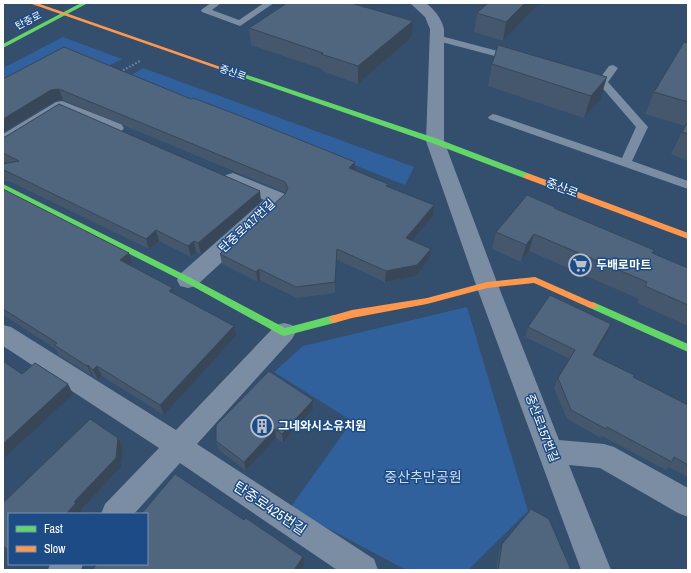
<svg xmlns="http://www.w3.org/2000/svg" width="691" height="573" viewBox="0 0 691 573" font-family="'Archivo Narrow','Noto Sans KR',sans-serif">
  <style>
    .green { fill: #30619c }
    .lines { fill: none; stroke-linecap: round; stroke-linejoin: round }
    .path { stroke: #7b8da3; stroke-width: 2; stroke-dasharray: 1.5 2; stroke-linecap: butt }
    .lane { fill: #7b8da3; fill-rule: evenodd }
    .street { fill: #7b8da3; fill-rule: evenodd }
    .fast { fill: #63d668; fill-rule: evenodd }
    .slow { fill: #ff974d; fill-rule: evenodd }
    .wall { fill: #45576c }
    .shaded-wall { fill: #384758 }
    .building { fill: #50657e; stroke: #384758 }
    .labels { text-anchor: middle; stroke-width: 3; stroke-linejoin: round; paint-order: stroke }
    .far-street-label { font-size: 10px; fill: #fff; stroke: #1c4b85 }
    .street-label { font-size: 12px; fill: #fff; stroke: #1c4b85 }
    .poi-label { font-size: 12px; font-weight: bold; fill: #fff; stroke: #1c4b85; text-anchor: start }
    .near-park-label { font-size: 14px; fill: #c9def8; stroke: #1c4b85 }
    .near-street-label { font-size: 14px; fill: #fff; stroke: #1c4b85 }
  </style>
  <rect width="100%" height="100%" fill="#344e6d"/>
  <g class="green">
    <polygon points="63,37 122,59 108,66 3,82 3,68"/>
    <polygon points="143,68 414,167 405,185 130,76"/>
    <polygon points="467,307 528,511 468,570 406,570 290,508 352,421 274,372 303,346"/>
  </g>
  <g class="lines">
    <polyline class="path" points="120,72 140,61"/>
    <g class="lane">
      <polygon points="211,3 221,3 212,10 239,20 264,3 274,3 240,26 202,12 201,10"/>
      <polygon points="437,35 517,56 519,58 514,61 434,40 432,38"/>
      <polygon points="613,65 618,68 608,82 648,127 632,161 688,181 688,189 489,119 488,117 493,114 497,115 622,158 636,127 599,84 583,80 582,78 587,75 600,78 609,66"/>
    </g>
    <g class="street">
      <path d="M410 3H426C435 10 441 18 444 29V141L498 285 559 440 604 444 614 447 688 488V517L678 513 600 468 569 465 611 570H581L476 285 426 141 430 29 425 17Z"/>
      <polygon points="62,101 121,124 124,128 121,132 115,133 109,132 63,112 9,146 3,147 3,134 56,102"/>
      <polygon points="233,173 285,194 288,199 285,204 196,286 188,288 180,286 177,280 180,274 264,200 226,183 224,179 226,175"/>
      <polygon points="284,323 292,325 296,332 292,339 197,444 374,559 378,570 337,570 180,463 134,514 101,514 105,504 159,448 3,346 3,325 11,327 176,430 276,325"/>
      <polygon points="50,564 83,564 81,570 48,570"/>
    </g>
    <g class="fast">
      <polygon points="81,3 88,3 3,48 3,44"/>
      <polygon points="229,69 438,139 530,174 531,176 530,178 524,178 432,143 227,72 227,70"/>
      <polygon points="3,184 191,278 285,328 334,315 337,316 339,319 337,322 334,323 284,336 281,335 185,282 3,190"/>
      <polygon points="593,302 688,344 688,352 590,308 588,306 590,304"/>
    </g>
    <g class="slow">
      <polygon points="29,3 37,3 232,71 227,72"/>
      <polygon points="524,174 530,174 688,233 688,239 524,178"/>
      <polygon points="535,277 596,304 598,306 596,308 590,308 534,283 487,288 427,304 352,318 334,323 331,322 329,319 331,316 352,310 427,298 487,282"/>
    </g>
  </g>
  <g class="wall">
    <polygon points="540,3 503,41 474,32 477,13"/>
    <polygon points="249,28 411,38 358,84 322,71 322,69 251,45"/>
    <polygon points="688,43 688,161 671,154 685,126 645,114 654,92"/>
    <polygon points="498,45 600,100 584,118 488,86 492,64"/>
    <polygon points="3,79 191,99 355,162 355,171 388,184 388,187 434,205 433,216 412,240 431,249 429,259 416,276 385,282 337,260 335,293 297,298 260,280 258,282 222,264 220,254 285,194 286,193 63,100 55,101 3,132"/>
    <polygon points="3,137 261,201 201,254 196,252 191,257 159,241 149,249 11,182 3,180 3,164 7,163 3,161"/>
    <polygon points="3,189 132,263 130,265 173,288 175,294 234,326 236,336 164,415 102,376 98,380 93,375 92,376 59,355 56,349 3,315"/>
    <polygon points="555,207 555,208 652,253 688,268 688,326 637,303 639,299 529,251 521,262 492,249 496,232"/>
    <polygon points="611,324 607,334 594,355 633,377 688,405 688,477 668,467 666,470 602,436 601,438 567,419 554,388 558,378 570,359 525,337 528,327"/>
    <polygon points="313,409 283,443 276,438 246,471 219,450 216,441"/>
    <polygon points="118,438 123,447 121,467 81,510 82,512 79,514 9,514 9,553 3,548 3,503"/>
    <polygon points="502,544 571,570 496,570 499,552"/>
  </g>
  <g class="shaded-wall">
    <polygon points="525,3 540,3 503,41 506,22"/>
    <polygon points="413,21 411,38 358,84 358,66"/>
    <polygon points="607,77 600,100 584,118 591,96"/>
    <polygon points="59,89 63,100 55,101 3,132 3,119 51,90"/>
    <polygon points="355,162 355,173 349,168"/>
    <polygon points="260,191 261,201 201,254 198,243"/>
    <polygon points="434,205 433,216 405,249 406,238"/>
    <polygon points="156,230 159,241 149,249 146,239"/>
    <polygon points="534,234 529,251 521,262 526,245"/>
    <polygon points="194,241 196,252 191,257 188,246"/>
    <polygon points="337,249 337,260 335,293 335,282"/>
    <polygon points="431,249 429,259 416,276 385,282 386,271"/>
    <polygon points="129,253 132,263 124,270 120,260"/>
    <polygon points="259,269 260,280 258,282 256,272"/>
    <polygon points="173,288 176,299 169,291"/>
    <polygon points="611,324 607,334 589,364 593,355"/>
    <polygon points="234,326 236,336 164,415 160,405"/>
    <polygon points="88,365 93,375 92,376 87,366"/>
    <polygon points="97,366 102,376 98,380 93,370"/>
    <polygon points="68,384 73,394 3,459 3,444"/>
    <polygon points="313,400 313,409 283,443 282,434"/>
    <polygon points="275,429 276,438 246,471 244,462"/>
    <polygon points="118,438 123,447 121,467 81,510 82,512 79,514 66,514"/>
    <polygon points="303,557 304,564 300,570 294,570"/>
  </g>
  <g class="building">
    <polygon points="287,3 351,3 413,21 358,66 321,54 323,53 249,28"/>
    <polygon points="488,3 525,3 506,22 477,13"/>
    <polygon points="684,42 688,43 688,102 654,92"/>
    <polygon points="498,45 607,77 591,96 492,64"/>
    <polygon points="64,47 191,99 193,98 238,115 355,162 349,168 388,184 386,186 434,205 406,238 431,249 417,265 386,271 337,249 335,282 296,287 259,269 256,272 220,254 285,194 288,188 285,182 59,89 51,90 3,119 3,79"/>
    <polygon points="59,104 260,191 198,243 194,241 188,246 156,230 146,239 6,171 3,170 3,164 19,161 3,153 3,137 5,137"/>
    <polygon points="688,122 688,134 682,132"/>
    <polygon points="3,189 129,253 120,260 173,288 169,291 234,326 160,405 97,366 93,370 88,365 87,366 54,345 57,343 3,309"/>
    <polygon points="527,195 555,207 554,208 654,250 652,253 688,268 688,305 645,286 647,282 534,234 526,245 496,232"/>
    <polygon points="550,295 611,324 593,355 634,375 633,377 688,405 688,465 674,457 672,462 607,427 606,429 571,410 558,378 575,350 528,327"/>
    <polygon points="3,361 22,374 35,363 68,384 3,444"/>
    <polygon points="269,371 313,400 282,434 275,429 244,462 216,441 216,425"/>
    <polygon points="90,419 118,438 116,458 74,502 76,503 66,514 9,514 9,551 3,546 3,503"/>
    <polygon points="175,474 244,520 246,518 303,557 294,570 92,570 97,564 147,564 147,514 141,514"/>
    <polygon points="531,509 549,519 571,570 498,570 502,544"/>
  </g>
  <defs>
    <g id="supermarket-ring" transform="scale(1.15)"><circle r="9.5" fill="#1c4b85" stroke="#b8c1cc" stroke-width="1.5"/><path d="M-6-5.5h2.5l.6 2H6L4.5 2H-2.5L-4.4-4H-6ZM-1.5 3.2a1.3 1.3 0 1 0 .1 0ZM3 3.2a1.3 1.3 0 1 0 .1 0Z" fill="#b8c1cc"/></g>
    <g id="building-ring" transform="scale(1.15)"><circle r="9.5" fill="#1c4b85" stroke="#b8c1cc" stroke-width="1.5"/><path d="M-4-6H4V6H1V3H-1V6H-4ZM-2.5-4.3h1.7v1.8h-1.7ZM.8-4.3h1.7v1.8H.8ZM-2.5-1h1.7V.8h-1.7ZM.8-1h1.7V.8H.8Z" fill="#b8c1cc"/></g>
  </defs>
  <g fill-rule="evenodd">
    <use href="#supermarket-ring" x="580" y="265"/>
    <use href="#building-ring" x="262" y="426"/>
  </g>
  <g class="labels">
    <g class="far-street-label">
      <text transform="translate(28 20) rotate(-27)" y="4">탄중로</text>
      <text transform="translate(233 72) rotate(19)" y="4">중산로</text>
    </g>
    <g class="street-label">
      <text transform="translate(562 188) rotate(21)" y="4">중산로</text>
      <text transform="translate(247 226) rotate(-43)" y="4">탄중로417번길</text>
      <text transform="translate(542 428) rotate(69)" y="4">중산로157번길</text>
    </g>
    <g class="poi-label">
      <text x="596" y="269">두배로마트</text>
      <text x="278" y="430">그네와시소유치원</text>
    </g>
    <g class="near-park-label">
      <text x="423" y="482">중산추만공원</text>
    </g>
    <g class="near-street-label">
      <text transform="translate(270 508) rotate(34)" y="5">탄중로425번길</text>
    </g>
  </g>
  <rect width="691" height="573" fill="none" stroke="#ffffff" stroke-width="8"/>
  <rect x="8" y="513" width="140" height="52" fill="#1c4b85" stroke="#7793b6"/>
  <rect x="16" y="526" width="20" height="6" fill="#63d668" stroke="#7793b6"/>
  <text x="44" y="533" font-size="12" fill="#ffffff">Fast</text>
  <rect x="16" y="546" width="20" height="6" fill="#ff974d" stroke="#7793b6"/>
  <text x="44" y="553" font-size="12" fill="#ffffff">Slow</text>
</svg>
